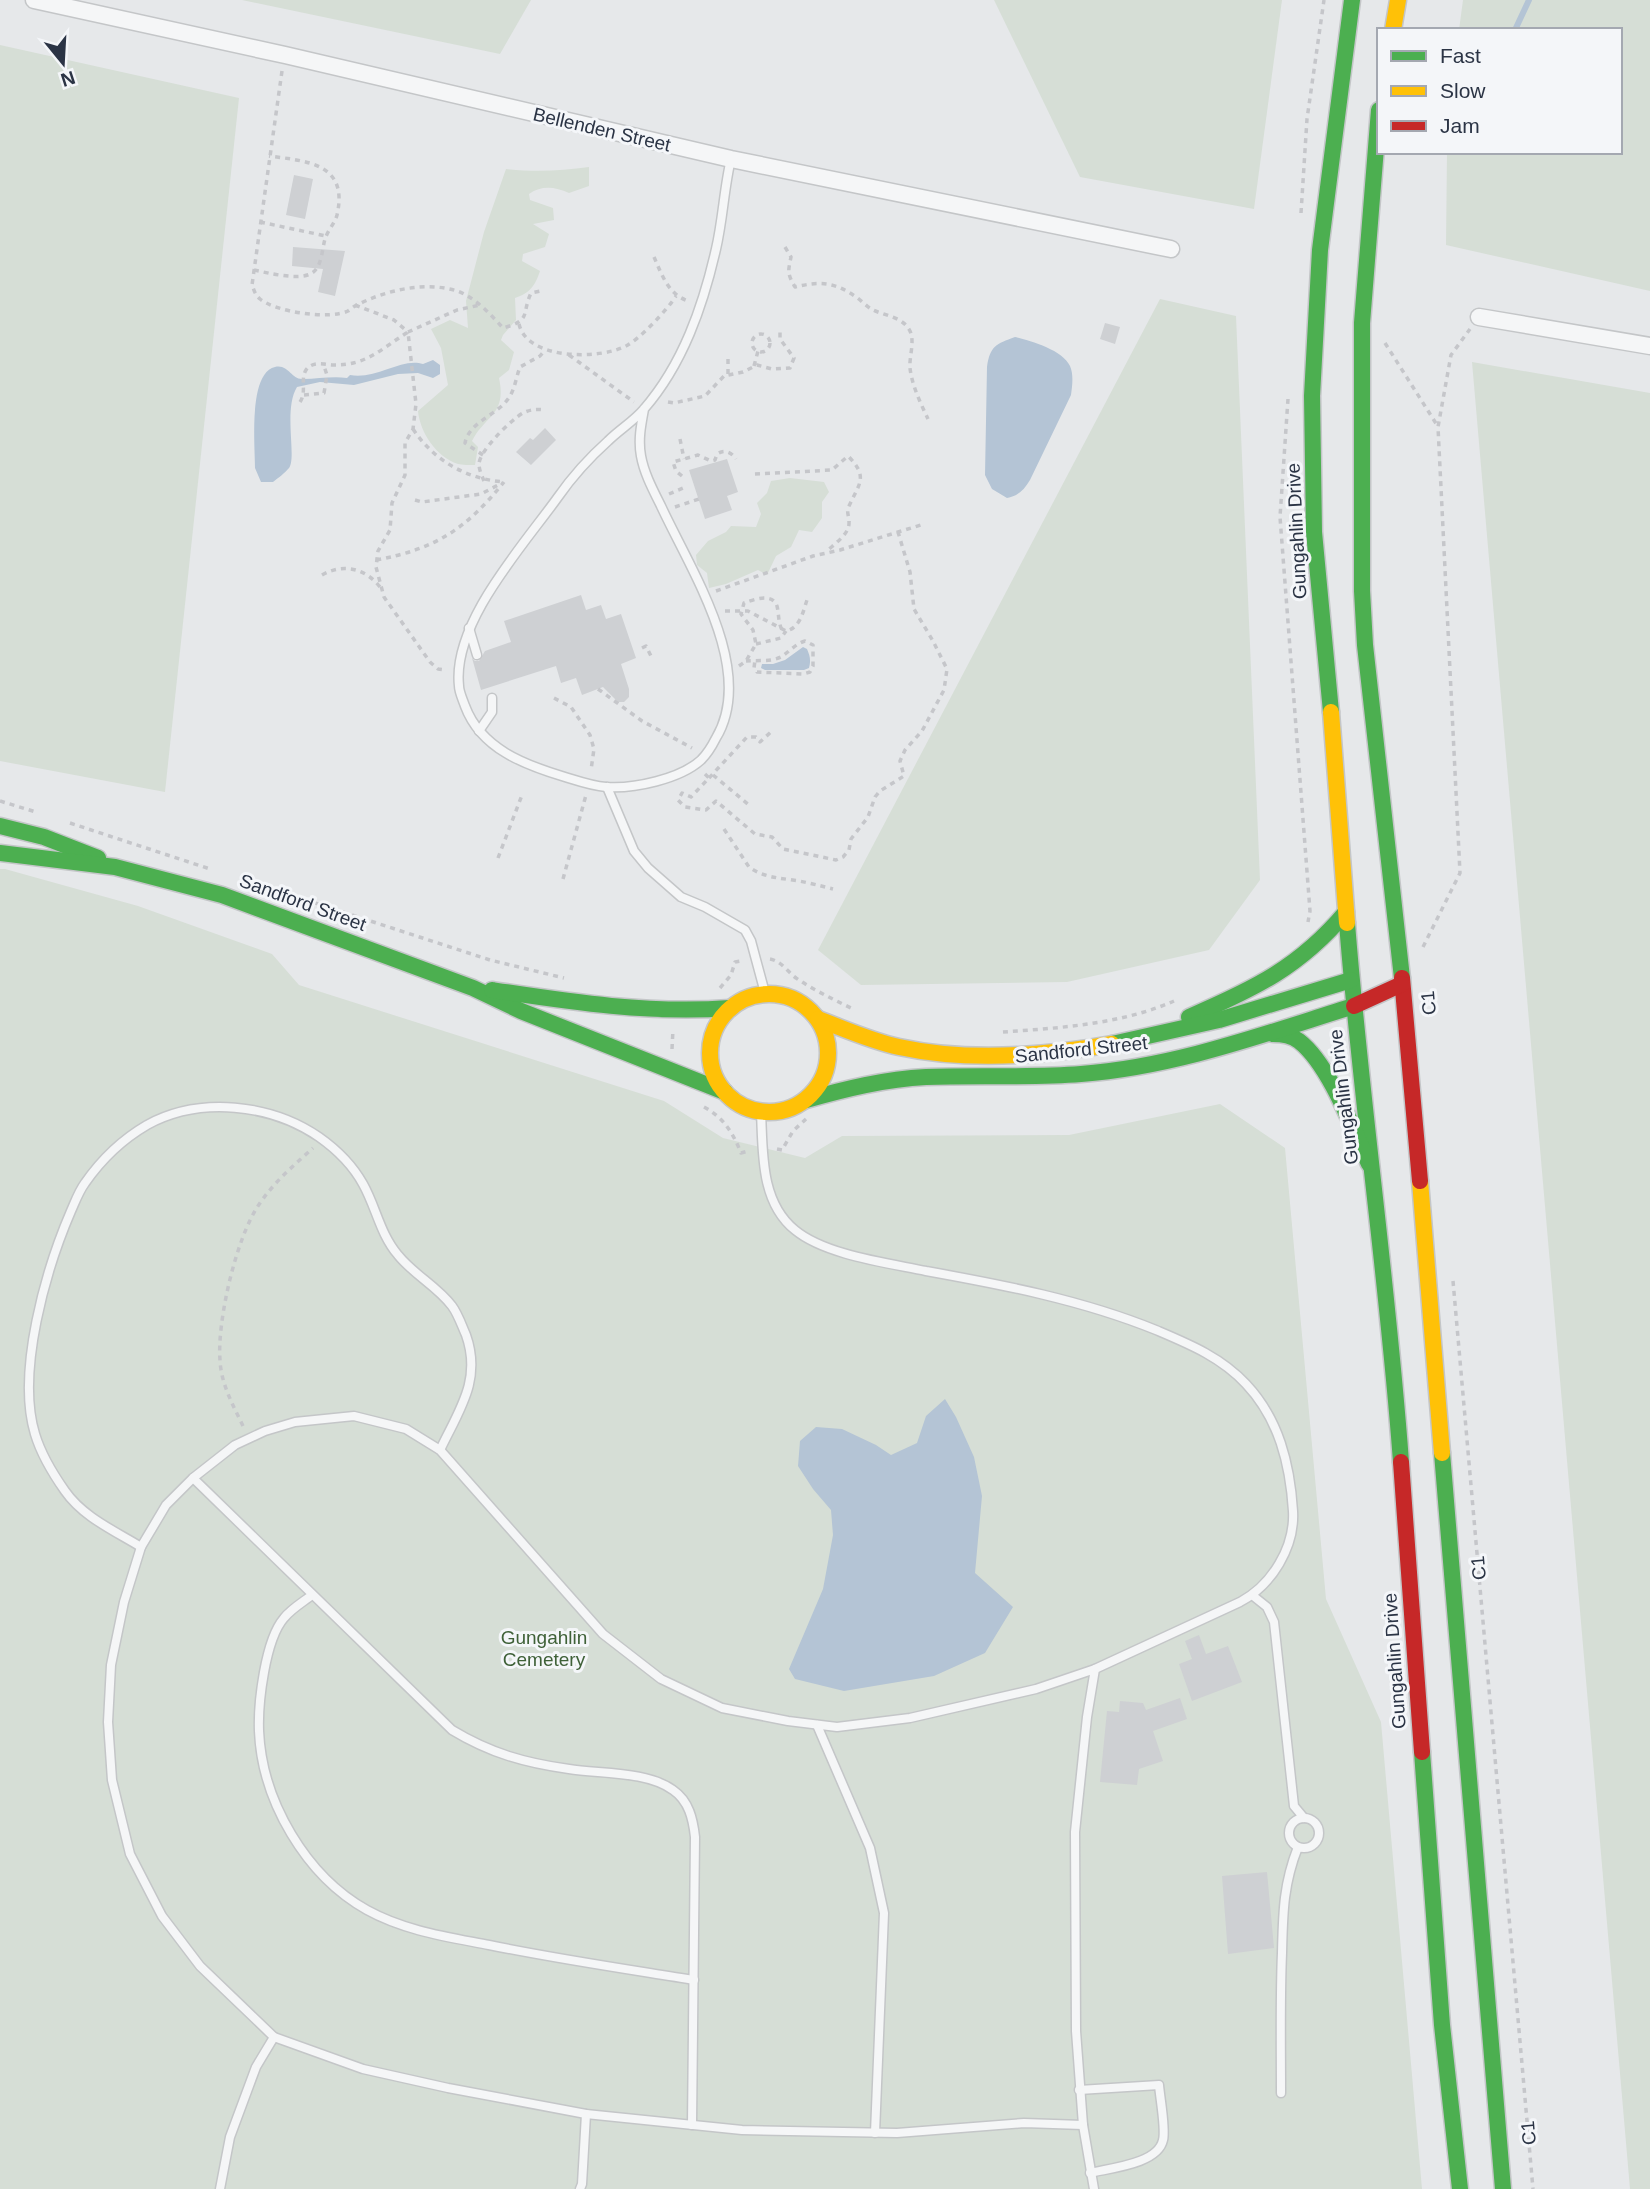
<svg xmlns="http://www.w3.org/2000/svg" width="1650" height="2189" viewBox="0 0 1650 2189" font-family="Helvetica,sans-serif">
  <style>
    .green { fill: #d6ded6 }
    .water { fill: #b4c4d5 }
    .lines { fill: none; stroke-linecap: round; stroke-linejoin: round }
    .stream { stroke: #b4c4d5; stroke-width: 6 }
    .building { fill: #ced0d3 }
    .lane-casing { stroke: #c4c6c8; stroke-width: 11 }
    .street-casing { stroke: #c4c6c8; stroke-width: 19 }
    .fast-casing { stroke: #c4c6c8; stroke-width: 19 }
    .slow-casing { stroke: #c4c6c8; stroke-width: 19 }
    .jam-casing { stroke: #c4c6c8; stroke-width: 19 }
    .path { stroke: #c5c6ca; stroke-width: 3.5; stroke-dasharray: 5 5; stroke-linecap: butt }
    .lane { stroke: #f5f6f7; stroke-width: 8 }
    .street { stroke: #f5f6f7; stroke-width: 16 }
    .fast { stroke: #4caf50; stroke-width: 16 }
    .slow { stroke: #ffc107; stroke-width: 16 }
    .jam { stroke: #c62828; stroke-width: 16 }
    .labels { text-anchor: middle; stroke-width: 6; stroke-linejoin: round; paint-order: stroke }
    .street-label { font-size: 19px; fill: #2b3445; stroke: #f4f6f9 }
    .park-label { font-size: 19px; fill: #3f6138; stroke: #f4f6f9 }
  </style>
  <rect width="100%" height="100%" fill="#e6e8ea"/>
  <g class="green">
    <polygon points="242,0 531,0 500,54"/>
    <polygon points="994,0 1282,0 1254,209 1080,177"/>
    <polygon points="1463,0 1650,0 1650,291 1446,245 1447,152 1620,152 1620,30 1459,30"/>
    <polygon points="0,45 239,98 165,792 0,761"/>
    <path d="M589 167V186L569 193C555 187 542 185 529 194L530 200 553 208 554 220 533 224 549 234 545 247 523 254 522 261 540 271C535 286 530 293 515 298L516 320 503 335 501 340 514 352 509 370 499 378C507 415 485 415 472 441L478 447 475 465C470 465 462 465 458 464 436 457 420 432 418 411L448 385 441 348 431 329 450 320 468 328 466 301 484 232 506 169C534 172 561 171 589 167Z"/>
    <polygon points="1160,299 1236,316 1260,880 1209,950 1067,982 861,985 818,950"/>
    <polygon points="1472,362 1650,393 1650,2189 1630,2189"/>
    <polygon points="790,478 824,482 829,492 822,502 822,518 812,532 799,530 791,547 776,556 767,575 758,570 726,584 709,588 707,573 697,565 696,555 708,541 726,532 731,526 756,527 761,514 757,503 767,493 771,481"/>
    <polygon points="0,869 5,869 138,906 272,954 299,985 664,1101 723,1138 805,1158 842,1136 1069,1135 1220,1104 1285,1148 1326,1599 1381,1722 1422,2189 0,2189"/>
  </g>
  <g class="water">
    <path d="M1015 337C1031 341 1063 350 1070 366 1074 375 1072 387 1071 395L1030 480C1024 490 1018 496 1007 498L992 489 985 475 987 367C990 346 996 344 1015 337Z"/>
    <path d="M433 360 440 365V374L433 378 418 373 398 374 354 385 320 382 297 387C283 410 297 457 289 468 285 473 278 478 273 482H261L255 468C255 446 248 373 275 367 289 364 291 380 303 379 318 379 332 376 347 378L350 375C376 380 402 357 423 364Z"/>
    <path d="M803 647 807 649C810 656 811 660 809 668L804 670H765L761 668 762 664H773L785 660Z"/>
    <polygon points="945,1399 956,1417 974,1457 982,1496 975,1573 1013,1607 985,1653 934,1676 844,1691 795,1679 789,1669 823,1589 833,1535 831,1510 813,1489 798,1466 800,1441 816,1427 842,1429 876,1445 891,1455 917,1443 926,1416"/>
  </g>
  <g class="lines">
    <polyline class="stream" points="1515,30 1529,0"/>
  </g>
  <g class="building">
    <polygon points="294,175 313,179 305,219 286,215"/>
    <polygon points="293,247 345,251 335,296 318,292 323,269 292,266"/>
    <polygon points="1105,323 1120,327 1115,344 1100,339"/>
    <polygon points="545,428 556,440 531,465 516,452 530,438 533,440"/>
    <polygon points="727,459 738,492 727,496 732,510 705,519 689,470"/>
    <polygon points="581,595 586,610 601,605 606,619 621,614 636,658 621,664 629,689 629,697 624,702 618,702 603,687 582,695 576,678 561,683 556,666 481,690 472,658 475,661 479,661 485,651 511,642 504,621"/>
    <polygon points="1199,1635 1206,1654 1228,1646 1242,1682 1192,1701 1179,1664 1192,1659 1185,1641"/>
    <polygon points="1180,1698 1187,1719 1153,1731 1163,1761 1139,1769 1137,1785 1100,1782 1107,1711 1119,1712 1120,1701 1143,1703 1146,1710"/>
    <polygon points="1267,1872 1274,1948 1228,1954 1222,1876"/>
  </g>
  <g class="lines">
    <g class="lane-casing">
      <g id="lane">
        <path d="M644 409C641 425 638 440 641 456 644 473 653 490 661 506 690 569 757 670 716 738 712 746 707 754 701 760 680 779 634 789 606 787 592 786 578 781 565 777 525 765 481 749 465 706 463 700 459 692 459 686 452 623 523 546 558 497 572 477 589 458 608 441 619 430 634 421 644 409 683 364 703 306 716 249 723 219 724 188 731 159"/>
        <polyline points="469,628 477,655"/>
        <polyline points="479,731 492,712 492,698"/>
        <polyline points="607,787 634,851 648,868 681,897 705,907 745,930 751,941 765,993"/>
        <path d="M761 1112C763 1151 760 1202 795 1230 825 1255 888 1263 926 1271 1004 1285 1082 1300 1156 1330 1189 1344 1221 1357 1246 1384 1279 1419 1290 1464 1293 1511 1295 1547 1272 1585 1240 1602L1095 1669 1087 1717 1075 1832 1076 2031 1083 2125 1094 2189"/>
        <path d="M193 1478 452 1730C490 1753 525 1763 569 1769 600 1774 647 1771 673 1790 689 1801 693 1819 695 1837L692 2125"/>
        <path d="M141 1547C115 1531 83 1517 65 1491 53 1474 41 1454 35 1434 16 1372 46 1269 71 1211 75 1202 79 1191 85 1183 101 1160 123 1139 147 1125 200 1096 271 1104 319 1137 336 1149 353 1166 363 1184 376 1207 380 1234 398 1255 414 1275 437 1286 452 1306 458 1314 462 1326 466 1335 482 1380 459 1410 440 1450"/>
        <path d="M312 1595C303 1602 291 1609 284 1618 265 1640 258 1703 259 1731 262 1801 306 1876 367 1910 405 1931 448 1937 489 1945 557 1959 626 1969 694 1980"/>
        <polyline points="1252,1595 1267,1607 1274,1622 1294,1806 1304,1818"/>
        <polyline points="817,1725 870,1848 884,1913 875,2133"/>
        <circle cx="1304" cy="1833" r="15"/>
        <path d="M1079 2090 1159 2085C1160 2098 1166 2129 1163 2140 1158 2164 1110 2168 1090 2173"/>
        <path d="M1281 2093C1281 2046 1280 2000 1282 1953 1283 1914 1283 1885 1298 1847"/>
        <polyline points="1083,2125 1024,2123 897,2133 742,2130 586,2114 448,2088 363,2069 274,2037 200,1966 162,1916 130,1854 112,1780 108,1722 111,1665 124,1602 141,1547 166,1505 193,1478 235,1445 265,1431 295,1422 354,1416 406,1429 440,1450 603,1634 661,1679 722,1708 788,1721 837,1727 910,1718 1036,1689 1095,1669"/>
        <polyline points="220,2189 230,2137 256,2067 274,2037"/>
        <polyline points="580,2189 582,2184 586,2114"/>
      </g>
    </g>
    <g class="street-casing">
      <g id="street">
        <polyline points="34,0 285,55 731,159 1171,249"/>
        <polyline points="1479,317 1650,346"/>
      </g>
    </g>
    <g class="fast-casing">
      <g id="fast">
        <polyline points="1379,110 1362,323 1362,591 1365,645 1402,978"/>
        <polyline points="1331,712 1314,532 1312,396 1320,250 1352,0"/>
        <polyline points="0,826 44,837 98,858"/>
        <polyline points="0,853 115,867 222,895 473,988 521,1011 725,1092"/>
        <path d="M1347 923C1361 1103 1388 1282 1401 1462"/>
        <path d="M492 990C571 1002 649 1014 730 1008"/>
        <path d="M1189 1017C1254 989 1300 967 1346 912"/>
        <path d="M1273 1034C1282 1034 1291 1035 1299 1041 1329 1064 1353 1129 1369 1164"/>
        <polyline points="1112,1044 1219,1020 1351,980"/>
        <path d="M806 1100C845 1089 885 1079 926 1077 978 1075 1029 1078 1081 1074 1175 1067 1264 1034 1354 1006"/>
        <polyline points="1442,1453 1503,2189"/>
        <polyline points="1422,1752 1442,2025 1460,2189"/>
      </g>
    </g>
    <g class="slow-casing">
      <g id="slow">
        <polyline points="1393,30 1398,0"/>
        <polyline points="1331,712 1347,923"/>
        <circle cx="769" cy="1053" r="59"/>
        <path d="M818 1019C845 1029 871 1041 899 1047 968 1062 1044 1056 1112 1044"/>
        <polyline points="1420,1181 1442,1453"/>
      </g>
    </g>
    <g class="jam-casing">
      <g id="jam">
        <polyline points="1402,978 1420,1181"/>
        <polyline points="1354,1006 1402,984"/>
        <polyline points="1401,1462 1422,1752"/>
      </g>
    </g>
    <g class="path">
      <path d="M282 71 252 285C254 290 255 295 260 299 276 312 329 320 348 311 351 309 354 306 357 305 386 290 426 281 457 291 475 297 491 315 503 328 532 320 521 315 531 293L541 291"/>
      <polyline points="1301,213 1307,119 1324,0"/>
      <polyline points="260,222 326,236"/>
      <path d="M785 247 791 257C788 272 787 273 795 287 820 281 835 282 856 297 862 301 867 307 873 310 886 316 903 317 910 331 915 342 909 357 910 368 912 386 921 404 928 419"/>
      <path d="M654 257C662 275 668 294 688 301"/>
      <path d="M254 270C268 273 300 281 312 273 322 267 322 249 325 239 328 230 335 223 337 215 349 163 306 161 269 156"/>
      <polyline points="355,305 394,320 408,332 457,310 480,305"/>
      <path d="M519 324C527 360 599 360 626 346 640 339 668 309 676 296"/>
      <circle cx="761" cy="343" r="9"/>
      <polyline points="1385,343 1437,425"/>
      <polyline points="569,355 634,402"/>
      <polyline points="754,366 758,351"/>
      <polyline points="728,374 728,358"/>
      <polyline points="304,395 324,393 327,375 323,363"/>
      <polyline points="1288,399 1280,517 1310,911 1308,922"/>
      <path d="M300 402C307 392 300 379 306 370 312 361 324 364 332 365 366 366 381 349 408 332L416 404 413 429 405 443V475L392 503 390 530 378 551 376 567 384 597 430 662 438 669 446 670"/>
      <polyline points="668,402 674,403 705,396 724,376 743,372 757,365 772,369 790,368 794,358 780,339 780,330"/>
      <path d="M413 429C434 461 467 479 504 482"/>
      <polyline points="680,439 684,459"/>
      <path d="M483 455 465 443C469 422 497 415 508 399 515 390 516 377 520 367L540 356 545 350"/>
      <path d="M755 474 832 470 848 456C869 477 859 484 849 506 846 512 849 515 849 522 850 534 834 544 826 552"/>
      <path d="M682 476 676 471 673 462 698 455 711 461 715 460 717 454C725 449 731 452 736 459"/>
      <path d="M484 481C482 476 479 470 479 464 479 451 512 419 523 413 531 409 537 409 546 410"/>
      <polyline points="669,494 683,488"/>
      <polyline points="415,500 422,502 481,494 502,483"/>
      <polyline points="675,507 699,499"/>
      <path d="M376 560C436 549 466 529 504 482"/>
      <path d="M322 575C343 563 365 568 380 587"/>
      <polyline points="716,591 813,556 840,550 924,524"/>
      <path d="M725 611H748L786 631C800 628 803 612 807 600"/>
      <polyline points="756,644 781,638 786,631"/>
      <polyline points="642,648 646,646 652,658"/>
      <path d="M746 661C757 660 771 662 781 657 789 652 795 644 805 641L813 645V666L810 672 803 674 757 672 754 668 755 660"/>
      <path d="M739 666 746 661 756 644 753 630 741 614 744 603C753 600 772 592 777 606 779 614 778 622 782 630"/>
      <polyline points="598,689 642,721 692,748"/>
      <polyline points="554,698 571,707 590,735 594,749 591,770"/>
      <polyline points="705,774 709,778 691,797 682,793 678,800 685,807 706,810 716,801 755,834 772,837 783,849 788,850 836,860 843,857 849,850 851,839 868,817 875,797 880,791 904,776 900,761 905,750 922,731 944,690 947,669 933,641 914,609 910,572 898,532"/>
      <polyline points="713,775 749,805"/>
      <polyline points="709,778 747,737 756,737 760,742 773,730"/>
      <polyline points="0,801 36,812"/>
      <polyline points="70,823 210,869"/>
      <path d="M724 829 749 867C764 878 781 878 799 881 810 883 821 886 833 889"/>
      <polyline points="498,858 522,795"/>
      <polyline points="563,879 586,795"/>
      <polyline points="257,884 490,960 564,978"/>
      <polyline points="1423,947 1460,873 1438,427 1451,355 1470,329"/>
      <path d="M770 959C781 961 787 971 796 978 815 991 835 1000 855 1010"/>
      <polyline points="720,988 731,975 735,962 741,961"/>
      <path d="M1003 1032C1060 1028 1122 1024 1174 1001"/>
      <polyline points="672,1049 673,1029"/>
      <path d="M704 1107C724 1118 733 1133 741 1153L748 1151"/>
      <polyline points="777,1149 782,1150 793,1131 806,1119"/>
      <polyline points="1453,1281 1533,2189"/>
      <path d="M243 1426C233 1405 221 1384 220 1360 217 1321 236 1239 258 1206 273 1183 293 1166 313 1148"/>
    </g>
    <use href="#lane" class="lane"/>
    <use href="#street" class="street"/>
    <use href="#fast" class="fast"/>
    <use href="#slow" class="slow"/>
    <use href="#jam" class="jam"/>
  </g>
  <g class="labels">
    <g class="street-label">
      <text transform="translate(602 129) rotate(13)" y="7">Bellenden Street</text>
      <text transform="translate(1296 531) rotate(-93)" y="7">Gungahlin Drive</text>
      <text transform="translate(303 902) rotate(20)" y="7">Sandford Street</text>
      <text transform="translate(1428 1003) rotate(-95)" y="7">C1</text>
      <text transform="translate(1081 1049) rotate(-6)" y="7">Sandford Street</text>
      <text transform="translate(1343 1097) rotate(-97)" y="7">Gungahlin Drive</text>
      <text transform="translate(1478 1568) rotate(-95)" y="7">C1</text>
      <text transform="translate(1394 1661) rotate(-94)" y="7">Gungahlin Drive</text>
      <text transform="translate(1528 2133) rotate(-95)" y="7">C1</text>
    </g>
    <g class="park-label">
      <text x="544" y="1644">Gungahlin<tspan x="544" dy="22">Cemetery</tspan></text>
    </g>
  </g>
  <rect x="1377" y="28" width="245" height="126" fill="#f4f6f9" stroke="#a4a8b1" stroke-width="2"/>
  <rect x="1391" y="51" width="35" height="10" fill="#4caf50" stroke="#a4a8b1" stroke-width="2"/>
  <text x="1440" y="63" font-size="21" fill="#2b3445">Fast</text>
  <rect x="1391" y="86" width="35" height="10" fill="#ffc107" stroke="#a4a8b1" stroke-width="2"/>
  <text x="1440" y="98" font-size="21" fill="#2b3445">Slow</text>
  <rect x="1391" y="121" width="35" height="10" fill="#c62828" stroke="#a4a8b1" stroke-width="2"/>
  <text x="1440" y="133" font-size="21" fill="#2b3445">Jam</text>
  <g transform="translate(63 63) rotate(162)" stroke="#f4f6f9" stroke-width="5" paint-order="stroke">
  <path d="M0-5L12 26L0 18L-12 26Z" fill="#2b3445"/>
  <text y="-10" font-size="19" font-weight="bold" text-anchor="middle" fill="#2b3445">N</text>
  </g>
</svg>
